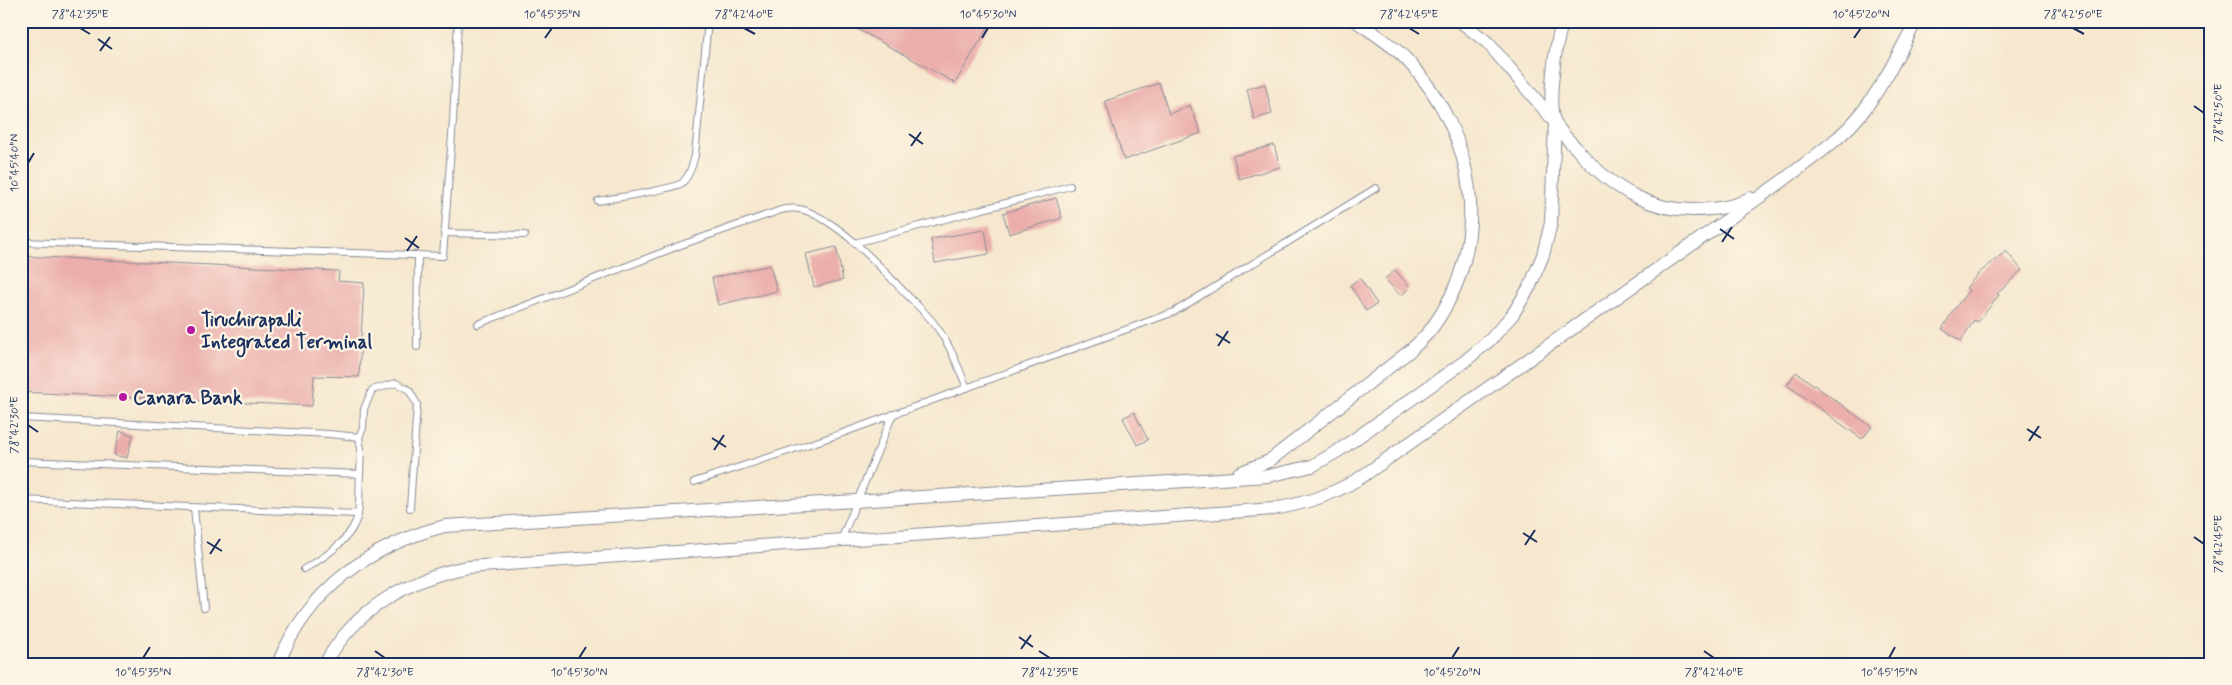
<svg xmlns="http://www.w3.org/2000/svg" width="2232" height="685" viewBox="0 0 2232 685" font-family="Mynerve,sans-serif">
  <style>
    .building { fill: #ebaeab }
    .lines { fill: none; stroke-linecap: round; stroke-linejoin: round }
    .lane-casing { stroke: #888b96; stroke-width: 8 }
    .street-casing { stroke: #888b96; stroke-width: 14 }
    .lane { stroke: #fff; stroke-width: 6 }
    .street { stroke: #fff; stroke-width: 12 }
    .ticks { fill: none; stroke: #1b2f5e; stroke-width: 2 }
    .poi-dot { fill: #b5179e; stroke: #fcf5e5; stroke-width: 2 }
    .labels { text-anchor: middle; stroke-width: 4.5; stroke-linejoin: round; paint-order: stroke }
    .poi-label { font-size: 19px; font-weight: bold; fill: #1b2f5e; stroke: #fcf5e5; text-anchor: start }
    .neatline { fill: none; stroke: #1b2f5e; stroke-width: 2 }
    .ticks-label { font-size: 12px; text-anchor: middle; fill: #1b2f5e }
  </style>
  <rect width="100%" height="100%" fill="#fcf5e5"/>
  <filter id="ink" filterUnits="userSpaceOnUse"><feTurbulence type="fractalNoise" baseFrequency=".02" numOctaves="2"/><feDisplacementMap in="SourceGraphic" scale="10" xChannelSelector="R" yChannelSelector="G"/><feConvolveMatrix kernelMatrix="1 2 1 2 8 2 1 2 1" color-interpolation-filters="sRGB"/></filter>
  <filter id="wash" filterUnits="userSpaceOnUse"><feTurbulence type="fractalNoise" baseFrequency=".0096" numOctaves="4" result="noise"/><feDisplacementMap in="SourceGraphic" scale="20" xChannelSelector="R" yChannelSelector="G"/><feGaussianBlur stdDeviation="1.12" result="paint"/><feColorMatrix in="noise" values="0 0 0 0 0 0 0 0 0 0 0 0 0 0 0 0 0 1.4 0 .05"/><feComposite in="paint" operator="in"/></filter>
  <g filter="url(#wash)">
    <rect width="100%" height="100%" fill="#f6e7ce"/>
    <g id="blocks">
      <g class="building">
        <polygon points="843,21 992,21 955,83"/>
        <polygon points="1159,83 1169,114 1190,105 1201,133 1124,160 1105,101"/>
        <polygon points="1265,84 1272,114 1254,119 1247,89"/>
        <polygon points="1274,145 1280,167 1239,179 1233,156"/>
        <polygon points="1056,198 1062,218 1009,234 1003,213"/>
        <polygon points="985,230 989,254 935,263 931,239"/>
        <polygon points="836,247 843,280 814,287 806,254"/>
        <polygon points="2006,251 2022,270 1997,294 1999,295 1978,322 1974,320 1961,341 1942,329 1955,308 1969,290 1966,288 1978,274"/>
        <polygon points="21,256 339,271 338,281 364,283 359,377 314,376 312,406 21,392"/>
        <polygon points="770,265 777,291 718,305 712,278"/>
        <polygon points="1395,270 1410,287 1401,296 1385,279"/>
        <polygon points="1360,278 1377,304 1366,311 1350,285"/>
        <polygon points="1796,372 1872,427 1862,439 1787,385"/>
        <polygon points="1134,412 1148,440 1137,445 1123,418"/>
        <polygon points="120,431 133,435 127,458 114,455"/>
      </g>
    </g>
  </g>
  <g filter="url(#ink)">
    <use href="#blocks" fill-opacity="0" stroke="#888b96" stroke-width="1"/>
    <g class="lines">
      <g class="lane-casing">
        <g id="lane">
          <path d="M598 201C613 198 672 190 682 183 690 176 693 164 695 155L708 21"/>
          <polyline points="444,233 525,235"/>
          <polyline points="21,242 443,256 453,121 458,21"/>
          <polyline points="855,243 1070,186"/>
          <path d="M478 324 681 245 781 210C789 208 796 208 804 210 843 224 879 266 907 295 917 305 928 315 936 326 950 345 958 366 967 388"/>
          <polyline points="417,347 418,255"/>
          <polyline points="21,418 329,434 359,437 361,449 360,474"/>
          <polyline points="359,437 363,428 364,409 372,390 396,383 409,390 417,404 410,508"/>
          <path d="M21 461 360 474C359 487 360 501 358 514 353 539 324 558 304 569"/>
          <polyline points="694,482 840,434 1174,312 1376,188"/>
          <polyline points="21,500 358,514"/>
          <polyline points="194,508 204,608"/>
          <polyline points="841,540 893,414"/>
        </g>
      </g>
      <g class="street-casing">
        <g id="street">
          <path d="M1563 21C1556 41 1546 105 1555 123 1560 132 1570 142 1577 149 1611 189 1656 216 1710 209 1724 208 1738 205 1750 198"/>
          <path d="M1239 473 1269 461 1411 350C1418 343 1426 336 1432 328 1494 242 1477 135 1407 60 1392 44 1373 33 1356 21"/>
          <path d="M278 664C308 590 370 545 445 526L1268 476 1312 466 1338 451 1464 362 1491 339 1513 314 1530 286 1543 255 1551 223 1555 122 1488 43 1460 21"/>
          <path d="M325 664C354 610 409 578 468 567L1273 509C1307 503 1330 496 1360 478L1781 182C1808 161 1839 141 1861 114 1883 86 1899 53 1916 21"/>
        </g>
      </g>
      <use href="#lane" class="lane"/>
      <use href="#street" class="street"/>
    </g>
  </g>
  <path class="ticks" d="M80 28 90 34M744 28 755 34M1409 28 1419 34M2073 28 2084 34M545 38 552 28M982 38 988 28M1854 38 1861 28M98 39 112 49M100 51 110 37M2194 106 2204 113M909 134 923 144M911 146 921 132M28 163 34 153M1720 229 1734 239M405 238 419 248M1722 242 1732 227M407 251 417 236M1216 334 1230 343M1218 346 1228 331M28 425 38 432M2027 429 2041 438M712 438 726 447M2029 441 2039 426M714 450 724 435M1523 533 1537 542M2194 537 2204 544M207 542 222 551M1525 545 1535 530M210 554 220 539M1019 637 1033 647M1021 649 1031 635M375 651 385 658M1039 651 1050 658M1704 651 1714 658M143 658 150 647M579 658 586 647M1452 658 1459 647M1889 658 1895 647"/>
  <g class="poi-dot">
    <circle cx="191" cy="330" r="5"/>
    <circle cx="123" cy="397" r="5"/>
  </g>
  <g class="labels">
    <g class="poi-label">
      <text x="201" y="326">Tiruchirapalli<tspan x="201" dy="22">Integrated Terminal</tspan></text>
      <text x="133" y="404">Canara Bank</text>
    </g>
  </g>
  <rect width="2232" height="685" fill="none" stroke="#fcf5e5" stroke-width="55"/>
  <rect x="28" y="28" width="2176" height="630" class="neatline"/>
  <g class="ticks-label">
    <text x="80" y="18">78°42'35"E</text>
    <text x="552" y="18">10°45'35"N</text>
    <text x="744" y="18">78°42'40"E</text>
    <text x="988" y="18">10°45'30"N</text>
    <text x="1409" y="18">78°42'45"E</text>
    <text x="1861" y="18">10°45'20"N</text>
    <text x="2073" y="18">78°42'50"E</text>
    <text transform="translate(2218 113) rotate(-90)" y="4">78°42'50"E</text>
    <text transform="translate(14 163) rotate(-90)" y="4">10°45'40"N</text>
    <text transform="translate(14 425) rotate(-90)" y="4">78°42'30"E</text>
    <text transform="translate(2218 544) rotate(-90)" y="4">78°42'45"E</text>
    <text x="143" y="676">10°45'35"N</text>
    <text x="385" y="676">78°42'30"E</text>
    <text x="579" y="676">10°45'30"N</text>
    <text x="1050" y="676">78°42'35"E</text>
    <text x="1452" y="676">10°45'20"N</text>
    <text x="1714" y="676">78°42'40"E</text>
    <text x="1889" y="676">10°45'15"N</text>
  </g>
</svg>
